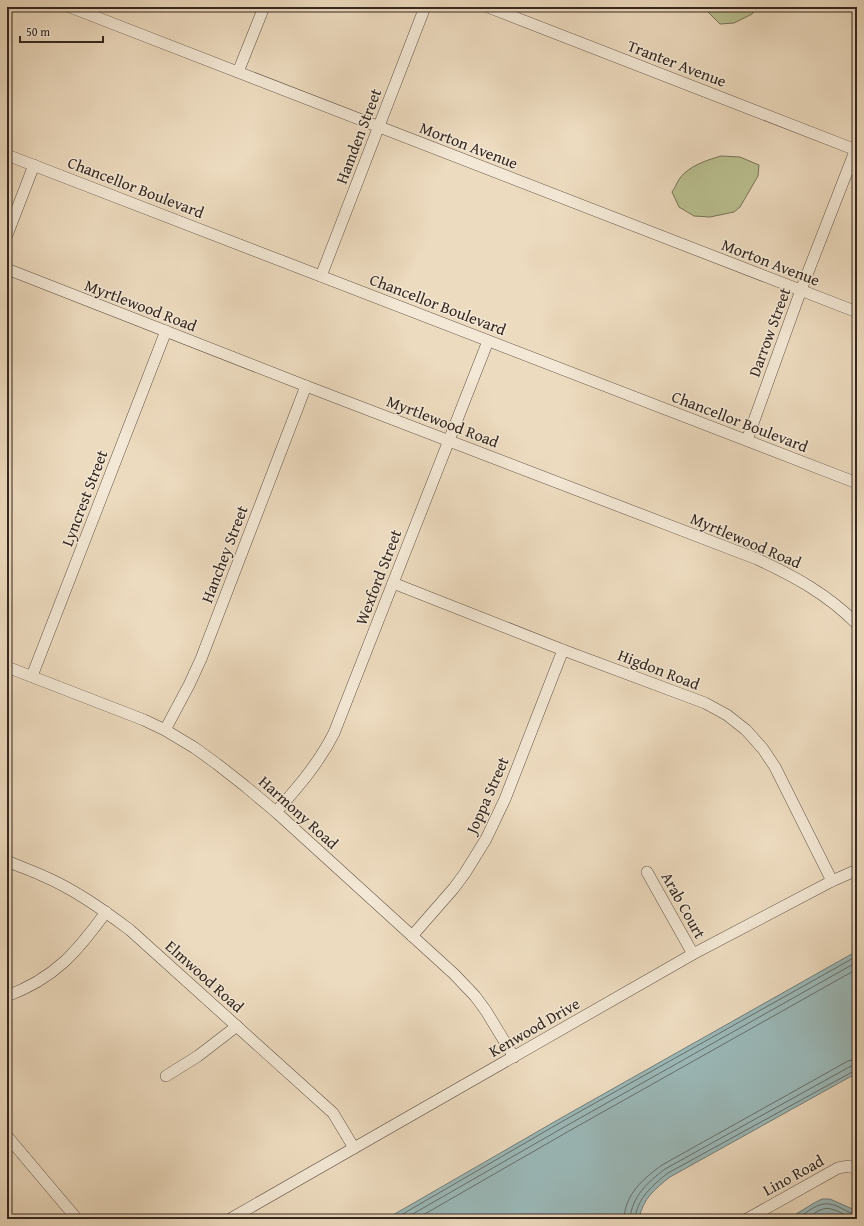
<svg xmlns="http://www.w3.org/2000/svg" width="864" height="1226" viewBox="0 0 864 1226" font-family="'Gentium Book Plus',serif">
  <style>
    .green { fill: #bac091; stroke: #787458 }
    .water { fill: #9bb9b9; stroke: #727f7c }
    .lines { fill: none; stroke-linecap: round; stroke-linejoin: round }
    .shore { stroke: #68706c; stroke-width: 1 }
    .minor-casing { stroke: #635448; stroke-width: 12 }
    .minor { stroke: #f3e8d5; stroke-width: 11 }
    .labels { text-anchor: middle; stroke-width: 3; stroke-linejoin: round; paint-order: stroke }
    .street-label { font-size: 16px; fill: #352720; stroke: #f3e8d5 }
  </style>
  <rect width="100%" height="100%" fill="#eddbbf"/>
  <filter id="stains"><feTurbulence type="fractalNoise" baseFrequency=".005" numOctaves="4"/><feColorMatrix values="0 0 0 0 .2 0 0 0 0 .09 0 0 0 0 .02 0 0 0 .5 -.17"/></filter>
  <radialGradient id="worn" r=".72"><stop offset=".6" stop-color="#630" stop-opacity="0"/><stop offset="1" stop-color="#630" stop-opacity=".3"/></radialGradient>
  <g class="green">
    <polygon points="705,7 758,7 752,14 734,23 720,24 708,12"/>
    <path d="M721 156 740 157 759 165 758 176 740 207 734 212 710 217 694 216 679 207 672 192C675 188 677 182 680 178 689 166 707 160 721 156Z"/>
  </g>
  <g class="water">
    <path d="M857 951V1073L670 1177C655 1189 643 1198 639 1219H386L561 1118Z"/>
    <polygon points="822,1199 830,1199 857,1211 857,1219 788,1219 814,1203"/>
  </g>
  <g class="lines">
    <g class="shore">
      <polyline points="394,1219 563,1121 857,956"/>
      <polyline points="404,1219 566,1126 857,962"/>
      <polyline points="416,1219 569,1131 857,969"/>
      <path d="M624 1219C625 1194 643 1179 662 1165L848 1061 857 1059"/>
      <path d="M630 1219C632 1196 648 1182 665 1169L851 1066 857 1065"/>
      <path d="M635 1219C637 1198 653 1185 668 1173L854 1071 857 1070"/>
      <path d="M796 1219C812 1210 820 1198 839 1207 845 1210 851 1214 857 1214"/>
      <path d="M806 1219C811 1216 816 1211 823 1209 832 1206 844 1215 853 1219"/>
    </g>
    <g class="minor-casing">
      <g id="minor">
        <polyline points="70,7 857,312"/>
        <polyline points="488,7 856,150"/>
        <polyline points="238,72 264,7"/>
        <polyline points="7,155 857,483"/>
        <polyline points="7,235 34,165"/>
        <path d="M7 269 306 386 757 559C794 576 827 594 857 624"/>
        <polyline points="321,276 425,7"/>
        <polyline points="747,440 801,290 857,146"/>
        <polyline points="393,583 563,650 705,703 727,715 746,730 755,740 763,749 775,767 832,881"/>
        <polyline points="7,667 144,720 165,730 195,748 217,764 245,786 276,812 454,974 475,996 486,1011 514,1057"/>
        <polyline points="32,676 166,331"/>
        <polyline points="165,730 189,685 201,659 306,386"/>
        <path d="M276 812C298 787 319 763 334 733L488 341"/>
        <path d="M7 861C18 866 30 870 41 875 74 889 102 909 130 930L333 1113 354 1148"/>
        <polyline points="647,872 693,954"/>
        <polyline points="412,936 454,888 465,873 486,839 505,799 563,650"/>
        <path d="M7 996C55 978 77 952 106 912"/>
        <polyline points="166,1076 198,1056 237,1026"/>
        <polyline points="7,1136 77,1219"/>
        <polyline points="230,1219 693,954 832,881 857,870"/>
        <polyline points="747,1219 838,1168 849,1166 857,1169"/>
      </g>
    </g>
    <use href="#minor" class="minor"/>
  </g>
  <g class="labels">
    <g class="street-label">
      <text transform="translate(677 63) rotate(21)" y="6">Tranter Avenue</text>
      <text transform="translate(358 136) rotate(-69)" y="6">Hamden Street</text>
      <text transform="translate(469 145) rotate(21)" y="6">Morton Avenue</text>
      <text transform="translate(136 187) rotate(21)" y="6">Chancellor Boulevard</text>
      <text transform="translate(771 262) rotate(21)" y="6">Morton Avenue</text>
      <text transform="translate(438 304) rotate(21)" y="6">Chancellor Boulevard</text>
      <text transform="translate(141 305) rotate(21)" y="6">Myrtlewood Road</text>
      <text transform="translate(769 332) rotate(-70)" y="6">Darrow Street</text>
      <text transform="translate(443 421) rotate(21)" y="6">Myrtlewood Road</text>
      <text transform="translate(740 421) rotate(21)" y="6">Chancellor Boulevard</text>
      <text transform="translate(84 498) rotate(-69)" y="6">Lyncrest Street</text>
      <text transform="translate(746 540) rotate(23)" y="6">Myrtlewood Road</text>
      <text transform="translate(224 554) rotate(-69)" y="6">Hanchey Street</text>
      <text transform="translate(378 577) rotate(-69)" y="6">Wexford Street</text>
      <text transform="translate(659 669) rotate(21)" y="6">Higdon Road</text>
      <text transform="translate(487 795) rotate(-66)" y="6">Joppa Street</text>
      <text transform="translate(299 812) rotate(42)" y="6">Harmony Road</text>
      <text transform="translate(684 905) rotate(61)" y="6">Arab Court</text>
      <text transform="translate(205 976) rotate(42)" y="6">Elmwood Road</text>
      <text transform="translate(534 1027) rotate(-30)" y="6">Kenwood Drive</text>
      <text transform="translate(793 1175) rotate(-29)" y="6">Lino Road</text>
    </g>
  </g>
  <rect width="864" height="1226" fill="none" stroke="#eddbbf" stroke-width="24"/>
  <rect x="8" y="8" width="848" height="1210" fill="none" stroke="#352720" stroke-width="2"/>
  <rect x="12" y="12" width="840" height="1202" fill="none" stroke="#352720"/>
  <path d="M20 36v6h83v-6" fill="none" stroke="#352720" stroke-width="2"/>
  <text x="26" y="36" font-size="12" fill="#352720" stroke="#f3e8d5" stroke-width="3" paint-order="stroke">50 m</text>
  <rect width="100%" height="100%" filter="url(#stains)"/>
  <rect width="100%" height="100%" fill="url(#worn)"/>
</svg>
